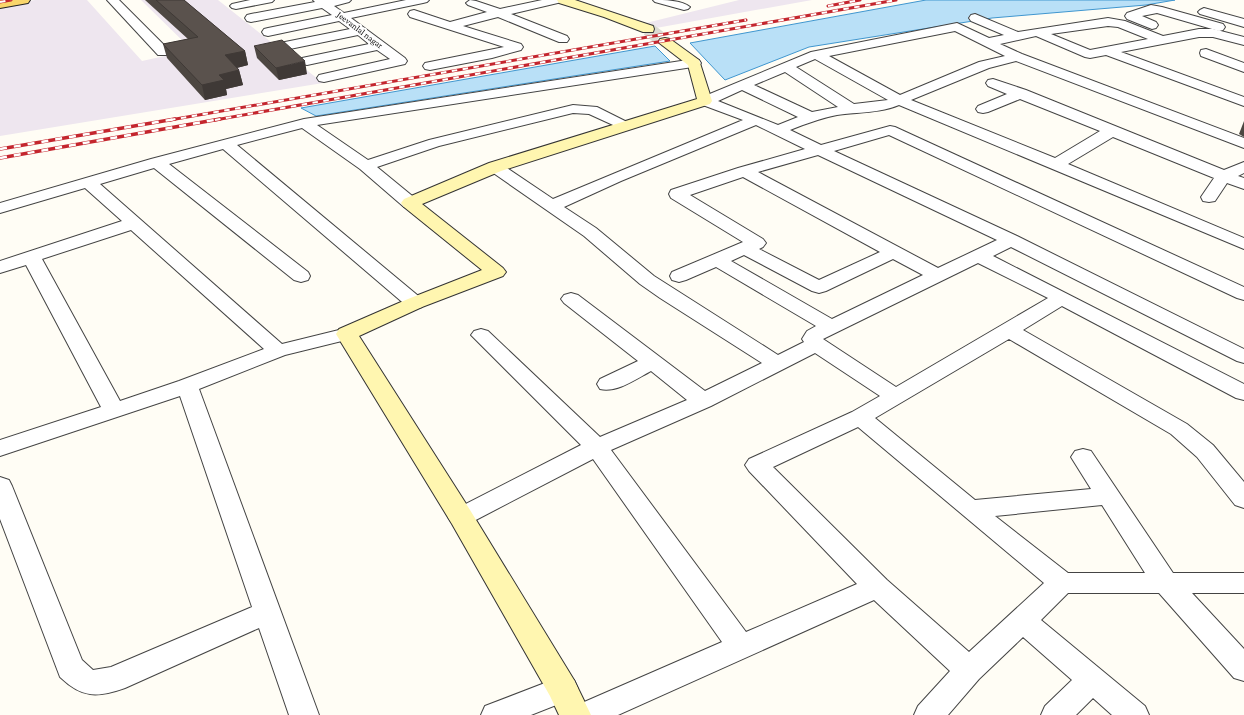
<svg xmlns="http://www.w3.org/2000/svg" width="1244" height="715" viewBox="0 0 1244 715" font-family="'Crimson Pro',serif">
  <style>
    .industrial { fill: #eee6ef }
    .water { fill: #b9e0f7; stroke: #3f96cf }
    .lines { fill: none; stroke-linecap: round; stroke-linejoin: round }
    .secondary-tunnel { stroke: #dbdad3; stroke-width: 14; stroke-dasharray: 14 7; stroke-linecap: butt }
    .street-casing { stroke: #444; stroke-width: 2 }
    .secondary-casing { stroke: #333; stroke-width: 2 }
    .primary-casing { stroke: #222; stroke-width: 2 }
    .street { fill: #fff; fill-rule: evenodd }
    .secondary { fill: #fff6b0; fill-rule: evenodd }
    .primary { fill: #f9d66b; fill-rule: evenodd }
    .rail-far1-casing { stroke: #c4262e; stroke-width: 3 }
    .rail-casing { stroke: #c4262e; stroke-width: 3.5 }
    .rail-far1 { stroke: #fff; stroke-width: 2; stroke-dasharray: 5.5; stroke-linecap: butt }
    .rail { stroke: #fff; stroke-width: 2.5; stroke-dasharray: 7; stroke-linecap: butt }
    .wall { fill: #4d4742 }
    .shaded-wall { fill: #3f3936 }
    .building { fill: #5a524d; stroke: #3f3936 }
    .labels { text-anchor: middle; stroke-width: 4; stroke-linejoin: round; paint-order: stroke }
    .far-street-label { font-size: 9px; fill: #111; stroke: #fff }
  </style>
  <rect width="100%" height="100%" fill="#fffdf5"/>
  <g class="industrial">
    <polygon points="35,0 87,0 142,61 192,50 141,0 218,0 323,83 0,136 0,6"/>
    <polygon points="739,0 812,0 656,28 646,23"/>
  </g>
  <g class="water">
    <polygon points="926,0 1175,0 1146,5 992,18 809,47 725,80 690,43"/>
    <polygon points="655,46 670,61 316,116 301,108"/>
  </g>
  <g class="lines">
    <polyline class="secondary-tunnel" points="648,29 665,42"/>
    <g class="street-casing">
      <g id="street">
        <polygon points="107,0 119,0 168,49 169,52 168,55 158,55"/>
        <polygon points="250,0 274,0 272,2 236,9 232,8 230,6 232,4"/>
        <polygon points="313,0 351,0 349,2 334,6 344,13 406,0 429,0 427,2 423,3 351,18 405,58 407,61 405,64 324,82 319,81 317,78 319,75 390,59 377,50 307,65 302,64 300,61 302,58 369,44 358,35 285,50 281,49 279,46 281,43 285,42 350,29 339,21 268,36 264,35 262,32 264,29 268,28 332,15 322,8 251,22 247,21 245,18 247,15 251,14 315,2"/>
        <polygon points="470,0 476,1 500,9 542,0 564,0 562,2 511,14 567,36 569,39 567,42 559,42 498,17 463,26 521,44 523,47 521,50 492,58 430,70 425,69 423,66 425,63 504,47 410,17 408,14 410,11 414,10 450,22 487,12 468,5 466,3"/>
        <path d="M653 0C664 0 682 0 690 7L688 9 684 10 655 2Z"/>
        <polygon points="1151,5 1162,7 1223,24 1225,27 1223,30 1219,31 1157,13 1142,16 1156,22 1158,25 1156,28 1152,29 1127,19 1125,16 1127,13"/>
        <polygon points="1204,8 1244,19 1244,27 1200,14 1198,12 1200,10"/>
        <path d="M975 14 1018 32 1108 18 1125 21 1163 36 1199 29H1213L1244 37V45L1213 37H1199L1121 52 1244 97V106L1106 55 1090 58 1085 57 1036 36 1000 44 1022 54 1244 138V148L1016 61 989 68 911 100 1055 158 1100 131 1020 99 988 112 983 113 978 112 976 109 978 106 1007 94 988 86 986 83 988 80 993 79 1026 90 1224 170 1244 162V173L1238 176 1244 178V189L1227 183 1215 201 1209 202 1203 201 1201 197 1214 178 1113 137 1068 164 1244 238V249L899 105C881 113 857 112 837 115 821 118 805 124 790 130L821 145 890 126 895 127 1244 287V300L1237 298 889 135 834 151 1017 236 1244 349V363L1237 361 1011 247 993 256 1244 384V400L1236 398 1062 306 1023 330 1187 424 1213 445 1244 482V508L1235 505 1197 457 1171 434 1009 339 875 418 975 500 1091 489 1071 457 1075 451 1083 449 1091 451 1173 573H1244V593H1192L1244 649V681L1234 678 1159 593H1068L1041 620 1145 706 1149 715H1112L1093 698 1076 715H1041L1045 706 1072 680 1023 637 979 679 948 715H914L918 706 950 671 874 600 618 715H571L575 706 722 642 593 459 470 523 461 526 452 523 448 517 452 511 581 445 471 335 474 331 481 329 488 331 600 437 687 400 651 371C636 379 617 393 600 389L597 384 600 379 638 361 564 303 561 299 564 295 571 293 578 295 705 391 762 363 660 298 640 284 584 236 489 170 487 167 489 164 495 162 501 164 553 199 743 120 700 104 698 101 700 98 811 52 957 23 989 38 1004 35 971 21 969 18 971 15ZM1108 26 1118 27 1148 39 1090 50 1051 34ZM955 31 1005 56 979 62 900 95 829 56ZM815 59 888 100 854 104 796 67ZM785 72 838 107 812 112 754 85ZM742 90 798 117 778 125 718 101ZM756 125 805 149 738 168 671 190 669 194 671 198 743 242 672 272 670 276 672 280 679 282 686 280 716 267 816 326 807 331 802 339 804 342 778 355 654 276 596 228 564 207 621 181ZM818 155 997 240 938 268 758 172ZM743 177 880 252 819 280 759 249 763 247 766 243 763 239 690 195ZM744 255 812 291 819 293 826 291 893 259 923 275 832 319 731 261ZM978 263 1048 298 896 387 823 339ZM815 353 880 396 852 412 749 459 745 465 749 471 857 584 746 632 611 450 711 406ZM858 427 1044 583 969 652 887 580 773 467ZM1102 505 1145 573H1068L995 516Z"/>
        <polygon points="1206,49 1244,63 1244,72 1201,56 1200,53 1201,50"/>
        <path d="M694 59 699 60 701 63 699 66 317 125 368 160 429 140 573 105 597 107 629 123 631 126 629 129 624 130 589 114 573 113 439 146 377 167 416 199 418 203 416 207 410 208 404 207 360 169 302 128 237 145 422 299 425 303 422 307 415 309 408 307 223 149 169 164 308 272 310 276 308 280 301 282 294 280 154 168 100 184 282 344 347 328 354 330 357 334 354 338 285 355 199 389 319 715H289L259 628 125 688C97 698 82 698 60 677L0 519V477L9 480 12 486 82 660 93 670 111 667 252 607 180 396 0 456V440L101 407 26 265 0 273V261L122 221 85 188 0 213V203L151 159 304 119ZM131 230 264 349 179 381 120 401 42 259Z"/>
        <polygon points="563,676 574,680 578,689 574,698 531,715 481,715 485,706"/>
      </g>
    </g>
    <g class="secondary-casing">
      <g id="secondary">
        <polygon points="557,0 575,0 653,26 654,29 653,32 643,32 604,17 559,3"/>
        <polygon points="665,38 670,39 699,60 712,101 710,104 501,171 422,204 503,268 506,272 503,276 422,307 359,336 470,510 574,680 591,715 559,715 550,696 452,524 336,334 339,329 408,299 482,270 404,207 401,203 404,199 489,163 697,99 688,65 658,42 660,39"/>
      </g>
    </g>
    <g class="primary-casing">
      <polygon id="primary" points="0,0 30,0 28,3 0,8"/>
    </g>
    <use href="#street" class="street"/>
    <use href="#secondary" class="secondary"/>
    <use href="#primary" class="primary"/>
    <g class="rail-far1-casing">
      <g id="rail-far1">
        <polyline points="0,2 11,0"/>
        <polyline points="828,6 860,0"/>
        <polyline points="170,120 746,20"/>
        <polyline points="215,120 896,0"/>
      </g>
    </g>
    <g class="rail-casing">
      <g id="rail">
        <polyline points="0,149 175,119"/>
        <polyline points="0,158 220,119"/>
      </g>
    </g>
    <use href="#rail-far1" class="rail-far1"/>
    <use href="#rail" class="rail"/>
  </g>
  <g class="wall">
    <polygon points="145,0 184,0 245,51 248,65 237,68 239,70 243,85 226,89 227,95 205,100 167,58 163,44 188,39"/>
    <polygon points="254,46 307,74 279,80 257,58"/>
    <polygon points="1244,121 1244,137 1239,134"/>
  </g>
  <g class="shaded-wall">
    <polygon points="245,51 248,65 228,70 225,55"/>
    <polygon points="305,61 307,74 279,80 276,68"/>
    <polygon points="239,70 243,85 226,89 227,95 205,100 202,85 219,75"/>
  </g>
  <g class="building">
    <polygon points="156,0 184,0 245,51 225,55 239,70 219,75 224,80 202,85 163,44 198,37"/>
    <polygon points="282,40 305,61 276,68 254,46"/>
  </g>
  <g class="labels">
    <g class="far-street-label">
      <text transform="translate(360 30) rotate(37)" y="3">Jeevanlal nagar</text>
    </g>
  </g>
</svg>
